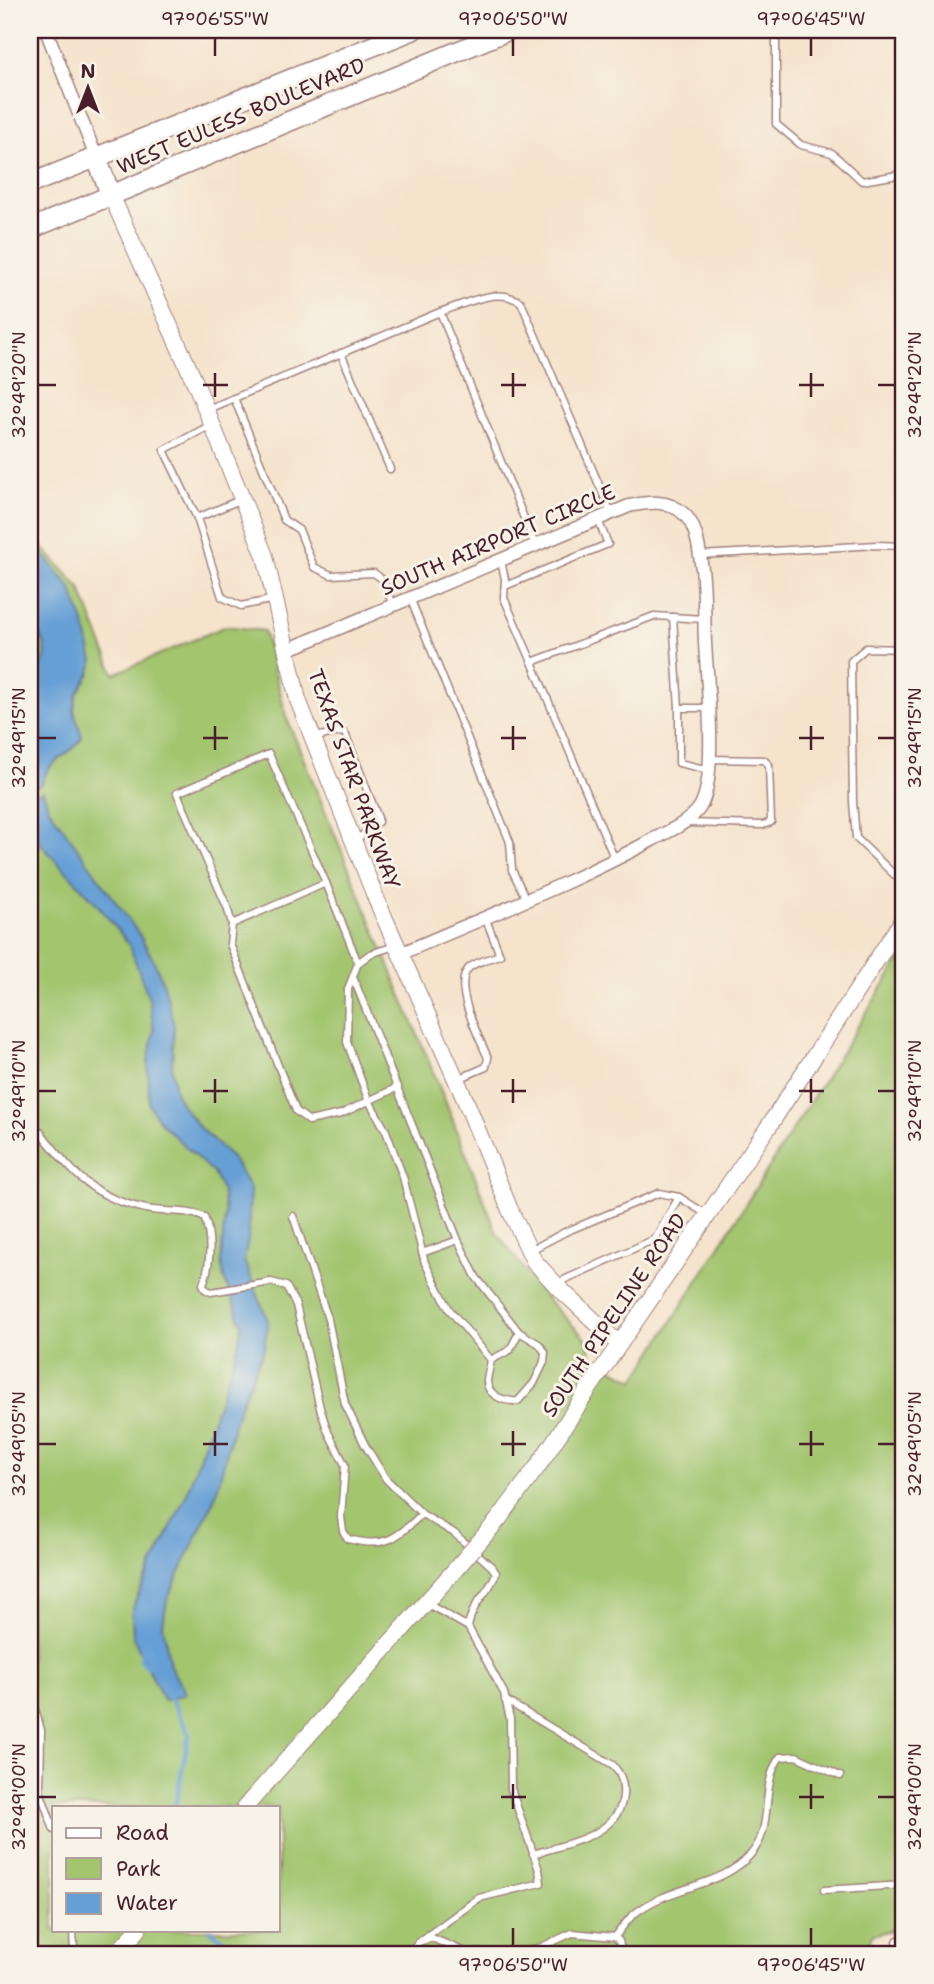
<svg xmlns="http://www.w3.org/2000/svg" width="934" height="1984" viewBox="0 0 934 1984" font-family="'Shantell Sans',sans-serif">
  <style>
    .green { fill: #a2c56e; stroke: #76724c; stroke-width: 2; fill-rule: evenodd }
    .water { fill: #659fd5; stroke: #585f80; stroke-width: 2 }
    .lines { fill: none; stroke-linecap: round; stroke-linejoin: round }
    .stream { stroke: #659fd5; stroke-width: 4.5 }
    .service-casing { stroke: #a0817c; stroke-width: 9 }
    .minor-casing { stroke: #a0817c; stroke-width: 15 }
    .tertiary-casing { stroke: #a0817c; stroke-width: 18 }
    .primary-casing { stroke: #a0817c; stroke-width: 22 }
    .service { stroke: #fff; stroke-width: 6 }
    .minor { stroke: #fff; stroke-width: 12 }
    .tertiary { stroke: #fff; stroke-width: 16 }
    .primary { stroke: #fff; stroke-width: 19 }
    .tertiary-bridge-casing { stroke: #a0817c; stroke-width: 18; stroke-linecap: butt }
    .tertiary-bridge { stroke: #fff; stroke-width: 16 }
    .ticks { fill: none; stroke: #4a1f2b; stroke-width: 2.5 }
    .labels { text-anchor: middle; stroke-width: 6; stroke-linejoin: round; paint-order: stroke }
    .street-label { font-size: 21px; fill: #4a1f2b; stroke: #f7f3e8 }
    .neatline { fill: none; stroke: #4a1f2b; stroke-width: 2.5 }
    .ticks-label { font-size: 18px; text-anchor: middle; fill: #4a1f2b }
  </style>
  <rect width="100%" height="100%" fill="#f7f3e8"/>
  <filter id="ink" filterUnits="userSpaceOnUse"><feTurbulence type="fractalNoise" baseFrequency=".0143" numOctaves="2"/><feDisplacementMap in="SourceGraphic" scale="14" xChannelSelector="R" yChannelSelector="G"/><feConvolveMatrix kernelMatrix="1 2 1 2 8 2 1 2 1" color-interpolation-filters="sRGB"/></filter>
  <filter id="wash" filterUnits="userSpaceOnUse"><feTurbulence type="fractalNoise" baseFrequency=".00686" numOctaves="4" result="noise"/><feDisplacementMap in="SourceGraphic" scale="28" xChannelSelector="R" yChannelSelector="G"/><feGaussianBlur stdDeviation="1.57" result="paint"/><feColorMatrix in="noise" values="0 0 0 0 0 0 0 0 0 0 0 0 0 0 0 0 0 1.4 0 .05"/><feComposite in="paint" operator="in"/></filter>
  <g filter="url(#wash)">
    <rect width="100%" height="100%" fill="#f5e3cc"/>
    <path class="green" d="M30 534 80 588 114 674 226 626 264 631 287 719 448 1108 497 1233 542 1294 588 1341 591 1358 635 1380 904 953V1927L872 1935 866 1954H30ZM54 1807H278V1930H54Z"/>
    <g class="water">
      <path d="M30 539 71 588 84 623 93 661 90 673 77 694 74 710 82 737C71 758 48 757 42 784L30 789V685L43 663 46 654 44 643 30 620Z"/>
      <polygon points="43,791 48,807 139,934 155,963 165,988 174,1026 172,1069 175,1091 182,1105 199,1127 232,1158 250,1188 248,1240 244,1260 268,1321 264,1349 238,1410 215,1497 167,1600 163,1624 170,1666 186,1694 164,1701 133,1637 132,1608 185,1498 236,1353 242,1324 224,1278 221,1261 225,1213 222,1190 213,1173 161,1123 149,1105 148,1062 154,1031 149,999 129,944 96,903 43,847 30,827 30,797"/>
    </g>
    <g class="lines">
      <g class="stream">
        <polyline points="30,785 36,800"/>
        <polyline points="142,1651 141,1660 148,1667"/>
        <polyline points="170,1697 189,1734 175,1807"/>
        <polyline points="210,1930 245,1954"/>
      </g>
    </g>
  </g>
  <g filter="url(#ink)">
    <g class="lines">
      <g class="service-casing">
        <g id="service">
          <polyline points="776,30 776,124 801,145 832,153 862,181 904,174"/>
          <path d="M440 312C466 304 496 286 521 302L611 513"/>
          <polyline points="341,353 390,469"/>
          <polyline points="234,398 284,520 299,530 314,567 331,575 374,573 382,579 393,605"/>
          <polyline points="208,409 440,312 535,545"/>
          <polyline points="211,425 164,450 197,518 242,499"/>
          <polyline points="197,518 222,597 241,606 275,599"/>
          <polyline points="700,555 877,545 904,546"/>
          <polyline points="501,561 505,579 504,598 532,662 654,616 704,619"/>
          <polyline points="505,586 608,544 598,520"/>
          <polyline points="410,598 510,842 512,870 526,899"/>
          <polyline points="673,617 679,708 708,708"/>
          <polyline points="904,649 866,648 851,661 853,802 856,838 904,884"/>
          <polyline points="532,662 615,860"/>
          <polyline points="679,708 679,763 709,770"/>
          <polyline points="315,737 341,732 345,733 378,818 378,822 354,842"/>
          <polyline points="686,823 763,825 771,822 769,765 764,760 709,759"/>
          <polyline points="232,924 227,907 177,793 269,754 326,883"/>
          <polyline points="358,963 326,883 232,924 230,944 296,1111 309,1121 341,1114 398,1087"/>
          <path d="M353 977 458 1240 476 1277 519 1332 539 1344 545 1352 544 1362 534 1383 518 1401C507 1402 488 1397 487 1382 487 1376 490 1367 491 1360L449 1309 425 1263 403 1177 386 1131 368 1099 347 1042 348 989 358 963 370 954 395 946"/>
          <path d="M458 1079 486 1067 488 1058C480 1039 450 983 470 967 478 961 491 958 500 955L485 917"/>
          <path d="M30 1120C69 1165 82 1195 146 1209 166 1213 185 1209 204 1217 212 1236 211 1265 203 1284L205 1289 211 1292 271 1282 286 1286 296 1305 320 1408 328 1432 345 1465 341 1517 343 1531 348 1539C386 1549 396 1538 422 1514L386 1479 365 1445 345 1404 328 1319 293 1216"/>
          <polyline points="531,1250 565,1232 659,1193 679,1197 706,1214"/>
          <polyline points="422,1253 458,1240"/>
          <polyline points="557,1283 655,1239 679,1197"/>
          <polyline points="491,1360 510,1350 519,1332"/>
          <path d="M422 1514 454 1533 492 1567 496 1573C489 1595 473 1599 468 1627"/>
          <polyline points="30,1692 41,1730 40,1791 54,1830"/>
          <path d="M505 1700 613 1765C621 1775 624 1782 623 1795 620 1836 565 1844 533 1854"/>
          <polyline points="824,1890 904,1885"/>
          <polyline points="73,1930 74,1954"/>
          <path d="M615 1937C620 1930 626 1922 632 1916 666 1885 721 1889 751 1854 775 1827 759 1786 780 1757L796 1756 840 1776"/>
          <polyline points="419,1942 479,1898 541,1883 539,1870 511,1789 510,1719 504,1693 468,1627 426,1603"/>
          <polyline points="410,1954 419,1942 432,1938 467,1953 496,1953 521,1952 539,1948 572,1933 615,1937 619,1941 622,1954"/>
          <polyline points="891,1954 898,1940 904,1938"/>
        </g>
      </g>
      <g class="minor-casing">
        <g id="minor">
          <polyline points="46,30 96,157"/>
          <polyline points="30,31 34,30"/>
          <path d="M287 650 629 506C648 502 669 499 684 514 698 527 699 552 702 569 705 593 704 619 705 643 707 680 718 777 700 807 689 823 669 831 652 840 572 884 484 917 400 954"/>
        </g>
      </g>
      <g class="tertiary-casing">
        <g id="tertiary">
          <polyline points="111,195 197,387 265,556 298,700 377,901 467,1104 510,1210 534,1261 558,1287 619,1344"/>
          <polyline points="498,1520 538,1466 588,1390 769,1126 904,918"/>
          <polyline points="245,1807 460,1564"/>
          <polyline points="116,1954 138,1930"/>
        </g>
      </g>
      <g class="primary-casing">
        <g id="primary">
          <polyline points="96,157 111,195"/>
          <polyline points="30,184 413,30"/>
          <polyline points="30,229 509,30"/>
        </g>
      </g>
      <use href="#service" class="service"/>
      <use href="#minor" class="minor"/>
      <use href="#tertiary" class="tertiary"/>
      <use href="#primary" class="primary"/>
      <g class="tertiary-bridge-casing">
        <polyline id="tertiary-bridge" points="460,1564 498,1520"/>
      </g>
      <use href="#tertiary-bridge" class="tertiary-bridge"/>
    </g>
  </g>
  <path class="ticks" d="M215 38V56M513 38V56M811 38V56M215 373V397M513 373V397M811 373V397M38 385H56M203 385H228M501 385H526M799 385H824M878 385H895M215 726V750M513 726V750M811 726V750M38 738H56M203 738H228M501 738H526M799 738H824M878 738H895M215 1079V1103M513 1079V1103M811 1079V1103M38 1091H56M203 1091H228M501 1091H526M799 1091H824M878 1091H895M215 1431V1456M513 1431V1456M811 1431V1456M38 1444H56M203 1444H228M501 1444H526M799 1444H824M878 1444H895M513 1784V1809M811 1784V1809M38 1797H56M501 1797H526M799 1797H824M878 1797H895M513 1928V1946M811 1928V1946"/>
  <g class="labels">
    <g class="street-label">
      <text transform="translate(241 116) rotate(-23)" y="7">WEST EULESS BOULEVARD</text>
      <text transform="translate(498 540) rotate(-23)" y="7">SOUTH AIRPORT CIRCLE</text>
      <text transform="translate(354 779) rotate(70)" y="7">TEXAS STAR PARKWAY</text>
      <text transform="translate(614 1315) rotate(-56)" y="7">SOUTH PIPELINE ROAD</text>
    </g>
  </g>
  <rect width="934" height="1984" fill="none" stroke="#f7f3e8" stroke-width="77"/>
  <rect x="52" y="1806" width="228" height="126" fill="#f7f3e8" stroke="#b29e9c" stroke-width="2"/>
  <rect x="66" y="1828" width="35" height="10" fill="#ffffff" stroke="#b29e9c" stroke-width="2"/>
  <text x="116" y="1840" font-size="21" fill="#4a1f2b">Road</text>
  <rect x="66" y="1858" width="35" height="21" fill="#a2c56e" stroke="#b29e9c" stroke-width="2"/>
  <text x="116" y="1876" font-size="21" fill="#4a1f2b">Park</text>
  <rect x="66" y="1893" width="35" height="21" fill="#659fd5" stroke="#b29e9c" stroke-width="2"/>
  <text x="116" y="1910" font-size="21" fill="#4a1f2b">Water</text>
  <g transform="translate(88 88)" stroke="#f7f3e8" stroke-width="5" paint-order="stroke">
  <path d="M0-5L12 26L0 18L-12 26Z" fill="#4a1f2b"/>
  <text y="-10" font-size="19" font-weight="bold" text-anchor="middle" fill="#4a1f2b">N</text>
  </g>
  <rect x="38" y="38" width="857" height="1908" class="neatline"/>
  <g class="ticks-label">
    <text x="215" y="25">97°06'55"W</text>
    <text x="513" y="25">97°06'50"W</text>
    <text x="811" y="25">97°06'45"W</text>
    <text transform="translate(19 385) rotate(-90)" y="6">32°49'20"N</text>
    <text transform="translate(915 385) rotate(-90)" y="6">32°49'20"N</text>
    <text transform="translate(19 738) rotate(-90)" y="6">32°49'15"N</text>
    <text transform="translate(915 738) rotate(-90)" y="6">32°49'15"N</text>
    <text transform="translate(19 1091) rotate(-90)" y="6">32°49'10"N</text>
    <text transform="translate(915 1091) rotate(-90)" y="6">32°49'10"N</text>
    <text transform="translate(19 1444) rotate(-90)" y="6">32°49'05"N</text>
    <text transform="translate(915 1444) rotate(-90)" y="6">32°49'05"N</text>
    <text transform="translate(19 1797) rotate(-90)" y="6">32°49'00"N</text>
    <text transform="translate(915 1797) rotate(-90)" y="6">32°49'00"N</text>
    <text x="513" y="1971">97°06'50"W</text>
    <text x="811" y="1971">97°06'45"W</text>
  </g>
</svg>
